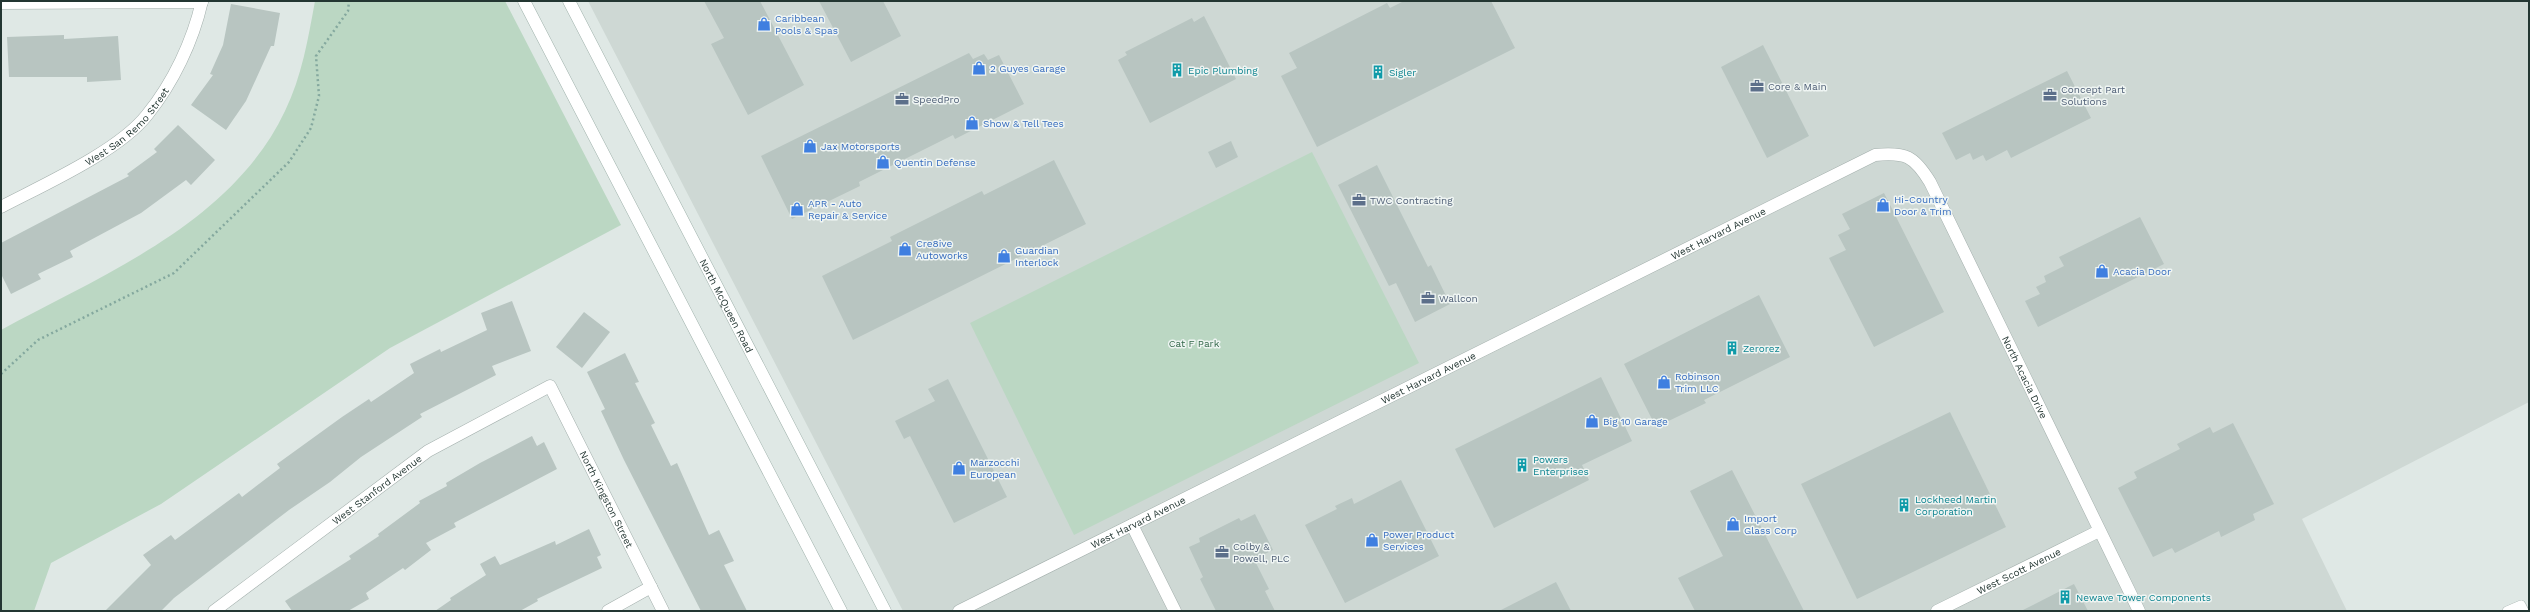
<svg xmlns="http://www.w3.org/2000/svg" width="2530" height="612" viewBox="0 0 2530 612" font-family="'Work Sans',sans-serif">
  <style>
    .built { fill: #ced8d4 }
    .green { fill: #bbd7c3 }
    .building { fill: #b8c5c1 }
    .lines { fill: none; stroke-linecap: round; stroke-linejoin: round }
    .service-casing { stroke: #a3afac; stroke-width: 10 }
    .minor-casing { stroke: #a3afac; stroke-width: 13 }
    .secondary-casing { stroke: #a0b2ac; stroke-width: 13 }
    .path { stroke: #84a89e; stroke-width: 2.5; stroke-dasharray: 2 3; stroke-linecap: butt }
    .service { stroke: #fff; stroke-width: 9 }
    .minor { stroke: #fff; stroke-width: 12 }
    .secondary { stroke: #fff; stroke-width: 12 }
    .labels { text-anchor: middle; stroke-width: 3; stroke-linejoin: round; paint-order: stroke }
    .shop-label { font-size: 10px; fill: #366cbe; stroke: #eff5f3; text-anchor: start }
    .culture-label { font-size: 10px; fill: #0d838f; stroke: #eff5f3; text-anchor: start }
    .service-label { font-size: 10px; fill: #4e5e75; stroke: #eff5f3; text-anchor: start }
    .street-label { font-size: 10px; fill: #233632; stroke: #eff5f3 }
    .park-label { font-size: 10px; fill: #326749; stroke: #eff5f3 }
  </style>
  <rect width="100%" height="100%" fill="#dfe8e5"/>
  <polygon class="built" points="588,1 2529,1 2529,402 2302,519 2347,611 903,611"/>
  <g class="green">
    <path d="M315 1H505L621 225 390 348 161 504 51 563 34 611H1V330C104 274 232 223 285 111 302 76 308 39 315 1Z"/>
    <polygon points="1312,152 1419,363 1074,535 970,323"/>
  </g>
  <g class="building">
    <polygon points="704,1 760,1 804,85 748,115 711,44 724,38"/>
    <polygon points="819,1 883,1 901,36 851,62"/>
    <polygon points="1404,1 1491,1 1515,48 1317,147 1281,76 1297,68 1289,53 1387,3 1390,8"/>
    <polygon points="231,4 280,13 274,46 271,46 246,101 226,130 191,105 213,75 210,74 223,45"/>
    <polygon points="1204,16 1236,79 1150,123 1118,60 1127,55 1125,52 1192,18 1194,22"/>
    <polygon points="64,35 64,39 118,36 121,80 87,82 87,77 9,77 7,37"/>
    <polygon points="1763,45 1809,136 1767,158 1721,67"/>
    <polygon points="969,53 973,59 984,54 988,60 999,55 1024,104 955,139 953,135 859,182 860,186 792,219 761,156"/>
    <polygon points="2067,71 2091,118 2011,158 2007,150 1986,161 1983,155 1973,160 1970,153 1956,160 1942,133"/>
    <polygon points="178,125 215,160 191,185 186,180 141,213 70,251 73,257 38,274 41,279 11,294 1,274 1,243 129,176 127,174 157,152 154,149"/>
    <polygon points="1231,141 1238,157 1216,168 1208,152"/>
    <polygon points="1054,160 1086,224 853,340 822,276 892,241 890,237 982,191 984,195"/>
    <polygon points="1377,165 1428,267 1431,265 1450,304 1415,322 1396,283 1389,286 1338,185"/>
    <polygon points="1884,193 1944,312 1874,347 1829,258 1846,250 1838,235 1850,229 1842,214"/>
    <polygon points="2140,217 2164,264 2038,327 2025,301 2040,294 2036,287 2046,282 2044,276 2064,266 2059,257"/>
    <polygon points="1759,295 1790,357 1704,400 1706,403 1656,427 1624,364"/>
    <polygon points="512,301 531,351 492,366 496,375 420,414 422,417 361,457 330,482 289,510 174,598 161,611 105,611 151,565 143,555 171,535 175,540 239,493 242,497 280,468 277,464 342,417 369,399 371,402 414,373 410,364 440,349 441,352 487,330 481,313"/>
    <polygon points="584,312 610,332 582,368 556,347"/>
    <polygon points="625,353 639,382 635,383 655,423 651,425 671,466 677,463 709,535 719,530 734,561 724,565 747,611 701,611 624,460 601,411 605,409 587,372"/>
    <polygon points="1601,377 1632,441 1582,465 1589,480 1494,528 1455,449"/>
    <polygon points="948,379 1007,497 954,523 910,436 904,439 895,421 935,401 928,389"/>
    <polygon points="1950,412 2006,527 1857,599 1801,484"/>
    <polygon points="2233,423 2274,504 2253,514 2255,520 2221,537 2219,531 2175,553 2172,548 2153,557 2118,488 2137,478 2134,472 2180,449 2177,444 2210,427 2213,433"/>
    <polygon points="532,436 537,446 544,442 557,469 454,523 456,527 426,543 431,550 405,570 403,568 366,593 369,599 348,611 292,611 285,601 351,559 349,556 379,536 378,534 420,503 419,501 447,486 446,483 480,463"/>
    <polygon points="1732,470 1804,611 1695,611 1678,578 1723,556 1690,491"/>
    <polygon points="1401,480 1439,556 1345,603 1305,525 1337,509 1335,506 1352,498 1354,504"/>
    <polygon points="1255,514 1273,550 1254,559 1269,589 1265,591 1275,611 1216,611 1200,579 1203,577 1189,547 1200,542 1199,538 1239,518 1241,521"/>
    <polygon points="589,529 601,555 597,557 602,568 537,599 538,601 520,611 435,611 451,600 450,598 486,575 480,564 495,556 500,565 555,541 556,545"/>
    <polygon points="1556,582 1571,611 1499,611"/>
    <polygon points="2074,584 2088,611 2021,611"/>
  </g>
  <g class="lines">
    <g class="service-casing">
      <polyline id="service" points="2507,611 2521,605 2524,611"/>
    </g>
    <g class="minor-casing">
      <g id="minor">
        <polyline points="1,3 202,2"/>
        <path id="s1" d="M1 207C43 185 119 151 147 115 173 83 193 41 202 1"/>
        <polyline points="1132,525 1175,611"/>
        <path id="s2" d="M214 611 428 451 550 386 663 611"/>
        <polyline points="608,611 651,587"/>
        <path id="s3" d="M959 611 1875 155C1906 152 1914 156 1930 182L2139 611"/>
        <path id="s4" d="M1937 611 2099 531"/>
      </g>
    </g>
    <g class="secondary-casing">
      <g id="secondary">
        <polyline points="524,1 841,611"/>
        <path id="s5" d="M569 1 885 611"/>
      </g>
    </g>
    <polyline class="path" points="1,374 38,340 174,273 289,162 311,128 319,96 316,56 348,11 349,1"/>
    <use href="#service" class="service"/>
    <use href="#minor" class="minor"/>
    <use href="#secondary" class="secondary"/>
  </g>
  <defs>
    <g id="shop-bare" transform="scale(1.08)"><path d="M-5-2.5h2.3a2.7 3.5 0 0 1 5.4 0H5L5.5 6h-11ZM-1.5-2.5h3a1.5 2.3 0 0 0-3 0Z" fill="#3f7fe0" stroke="#eff5f3" stroke-width="2.5" paint-order="stroke"/></g>
    <g id="building-bare" transform="scale(1.08)"><path d="M-4-6H4V6H1V3H-1V6H-4ZM-2.5-4.3h1.7v1.8h-1.7ZM.8-4.3h1.7v1.8H.8ZM-2.5-1h1.7V.8h-1.7ZM.8-1h1.7V.8H.8Z" fill="#0f9aa8" stroke="#eff5f3" stroke-width="2.5" paint-order="stroke"/></g>
    <g id="office-bare" transform="scale(1.08)"><path d="M-6-3h4V-5.5h4V-3h4V5H-6ZM-1-4.5V-3h2v-1.5ZM-6 0V1H6V0Z" fill="#5c6f8a" stroke="#eff5f3" stroke-width="2.5" paint-order="stroke"/></g>
  </defs>
  <g fill-rule="evenodd">
    <use href="#shop-bare" x="764" y="24"/>
    <use href="#shop-bare" x="979" y="68"/>
    <use href="#building-bare" x="1177" y="70"/>
    <use href="#building-bare" x="1378" y="72"/>
    <use href="#office-bare" x="1757" y="86"/>
    <use href="#office-bare" x="2050" y="95"/>
    <use href="#office-bare" x="902" y="99"/>
    <use href="#shop-bare" x="972" y="123"/>
    <use href="#shop-bare" x="810" y="146"/>
    <use href="#shop-bare" x="883" y="162"/>
    <use href="#office-bare" x="1359" y="200"/>
    <use href="#shop-bare" x="1883" y="205"/>
    <use href="#shop-bare" x="797" y="209"/>
    <use href="#shop-bare" x="905" y="249"/>
    <use href="#shop-bare" x="1004" y="256"/>
    <use href="#shop-bare" x="2102" y="271"/>
    <use href="#office-bare" x="1428" y="298"/>
    <use href="#building-bare" x="1732" y="348"/>
    <use href="#shop-bare" x="1664" y="382"/>
    <use href="#shop-bare" x="1592" y="421"/>
    <use href="#building-bare" x="1522" y="465"/>
    <use href="#shop-bare" x="959" y="468"/>
    <use href="#building-bare" x="1904" y="505"/>
    <use href="#shop-bare" x="1733" y="524"/>
    <use href="#shop-bare" x="1372" y="540"/>
    <use href="#office-bare" x="1222" y="552"/>
    <use href="#building-bare" x="2065" y="597"/>
  </g>
  <g class="labels">
    <g class="shop-label">
      <text x="775" y="22">Caribbean<tspan x="775" dy="12">Pools &amp; Spas</tspan></text>
      <text x="990" y="72">2 Guyes Garage</text>
      <text x="983" y="127">Show &amp; Tell Tees</text>
      <text x="821" y="150">Jax Motorsports</text>
      <text x="894" y="166">Quentin Defense</text>
      <text x="1894" y="203">Hi-Country<tspan x="1894" dy="12">Door &amp; Trim</tspan></text>
      <text x="808" y="207">APR - Auto<tspan x="808" dy="12">Repair &amp; Service</tspan></text>
      <text x="916" y="247">Cre8ive<tspan x="916" dy="12">Autoworks</tspan></text>
      <text x="1015" y="254">Guardian<tspan x="1015" dy="12">Interlock</tspan></text>
      <text x="2113" y="275">Acacia Door</text>
      <text x="1675" y="380">Robinson<tspan x="1675" dy="12">Trim LLC</tspan></text>
      <text x="1603" y="425">Big 10 Garage</text>
      <text x="970" y="466">Marzocchi<tspan x="970" dy="12">European</tspan></text>
      <text x="1744" y="522">Import<tspan x="1744" dy="12">Glass Corp</tspan></text>
      <text x="1383" y="538">Power Product<tspan x="1383" dy="12">Services</tspan></text>
    </g>
    <g class="culture-label">
      <text x="1188" y="74">Epic Plumbing</text>
      <text x="1389" y="76">Sigler</text>
      <text x="1743" y="352">Zerorez</text>
      <text x="1533" y="463">Powers<tspan x="1533" dy="12">Enterprises</tspan></text>
      <text x="1915" y="503">Lockheed Martin<tspan x="1915" dy="12">Corporation</tspan></text>
      <text x="2076" y="601">Newave Tower Components</text>
    </g>
    <g class="service-label">
      <text x="1768" y="90">Core &amp; Main</text>
      <text x="2061" y="93">Concept Part<tspan x="2061" dy="12">Solutions</tspan></text>
      <text x="913" y="103">SpeedPro</text>
      <text x="1370" y="204">TWC Contracting</text>
      <text x="1439" y="302">Wallcon</text>
      <text x="1233" y="550">Colby &amp;<tspan x="1233" dy="12">Powell, PLC</tspan></text>
    </g>
    <g class="street-label">
      <text dy="4" stroke="none"><textPath href="#s1" startOffset="151">West San Remo Street</textPath></text>
      <text dy="4" stroke="none"><textPath href="#s3" startOffset="848">West Harvard Avenue</textPath></text>
      <text dy="4" stroke="none"><textPath href="#s5" startOffset="343">North McQueen Road</textPath></text>
      <text dy="4" stroke="none"><textPath href="#s3" startOffset="1307">North Acacia Drive</textPath></text>
      <text dy="4" stroke="none"><textPath href="#s3" startOffset="524">West Harvard Avenue</textPath></text>
      <text dy="4" stroke="none"><textPath href="#s2" startOffset="203">West Stanford Avenue</textPath></text>
      <text dy="4" stroke="none"><textPath href="#s2" startOffset="532">North Kingston Street</textPath></text>
      <text dy="4" stroke="none"><textPath href="#s3" startOffset="200">West Harvard Avenue</textPath></text>
      <text dy="4" stroke="none"><textPath href="#s4" startOffset="91">West Scott Avenue</textPath></text>
    </g>
    <g class="park-label">
      <text x="1194" y="347">Cat F Park</text>
    </g>
  </g>
  <rect width="2530" height="612" fill="none" stroke="#233632" stroke-width="4"/>
</svg>
